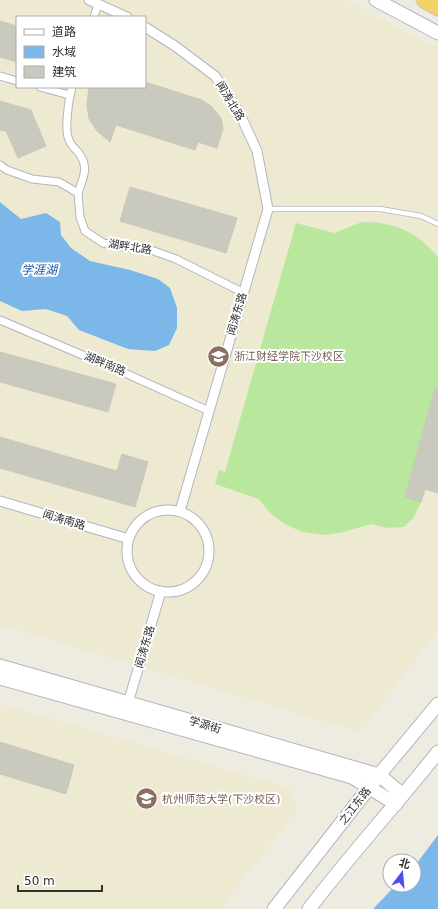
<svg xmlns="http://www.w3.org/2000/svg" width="438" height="909" viewBox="0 0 438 909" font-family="'DejaVu Sans','Noto Sans SC',sans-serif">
<rect width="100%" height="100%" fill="#eeebe1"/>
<!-- education -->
<path fill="#eeead2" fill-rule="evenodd" d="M 0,0 L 345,0 L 438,48 L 438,631 L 360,732 L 0,625 ZM 17,17 L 145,17 L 145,87 L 17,87 Z
M 0,704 L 290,788 L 298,809 L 220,909 L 0,909 Z"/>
<!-- pitch -->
<path fill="#bae79e" d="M 362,222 C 392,221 421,233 438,258 L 438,444 L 421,502 L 414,517 L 404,527 L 388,528 L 371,524 L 344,532 L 325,535 L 302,532 L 283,523 L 268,511 L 259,499 L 215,484 L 219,470 L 225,472 L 296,223 L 334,233 Z"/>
<!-- water -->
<path fill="#7bb7e9" d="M 0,202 L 21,219 L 46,213 L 60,222 L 61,235 L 71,248 L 90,261 L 130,270 L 158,279 L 170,288 L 177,308 L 177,328 L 169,345 L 155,351 L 128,349 L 79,330 L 67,316 L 46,309 L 22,311 L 0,301 Z
M 438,835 L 438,909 L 373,909 L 396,885 L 414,885 L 414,867 Z"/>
<!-- building -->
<path fill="#cac9bf" stroke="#cac7ba" d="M 0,21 L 17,26 L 17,62 L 0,57 Z
M 145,82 L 202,100 L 211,106 L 221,118 L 223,129 L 217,148 L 198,142 L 195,150 L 116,125 L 110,142 L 97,131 L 89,119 L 87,105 L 89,87 L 145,87 Z
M 0,101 L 31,110 L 46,146 L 18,158 L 6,131 L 0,130 Z
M 130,187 L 237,218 L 226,253 L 120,221 Z
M 0,352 L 116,384 L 108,412 L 0,382 Z
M 435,388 L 438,388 L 438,493 L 425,489 L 421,502 L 405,497 Z
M 0,437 L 117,471 L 122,454 L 148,462 L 135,507 L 0,468 Z
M 0,742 L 74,765 L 66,794 L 0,774 Z"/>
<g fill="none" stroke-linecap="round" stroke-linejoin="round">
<defs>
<path id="service" d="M 268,209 L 380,209 L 421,216 L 438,224"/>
<path id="pedestrian" d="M 94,17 L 98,4
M 0,76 L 17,81
M 40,87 L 69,95
M 72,87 C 69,98 64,129 69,140 C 70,144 75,149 78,152 C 90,167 83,178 78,193
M 0,165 L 7,170 L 32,179 L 59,182 L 78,193 L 80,217 L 85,231 L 103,243 L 125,247 L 151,250 L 176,259 L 244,293
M 0,320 L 127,374 L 209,411"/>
<path id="minor" d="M 89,0 L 127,17
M 145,27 L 175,46 L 215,76 L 239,112 L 257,151 L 268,209 L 180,511
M 0,501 L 129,539
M127 551a41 41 0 1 1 82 0a41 41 0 1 1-82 0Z
M 128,703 L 161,591"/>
<path id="secondary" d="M 376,0 L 438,33
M 0,666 L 379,775 L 403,795
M 0,678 L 352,777 L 396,804
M 274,909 L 379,775 L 438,704
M 309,909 C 350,855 396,805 438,752"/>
<path id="trunk" d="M 424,0 L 438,8"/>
</defs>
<!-- service casing -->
<use href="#service" stroke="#b4b4c0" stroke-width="6"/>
<!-- pedestrian casing -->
<use href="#pedestrian" stroke="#b4b4c0" stroke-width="9"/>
<!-- minor casing -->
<use href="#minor" stroke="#b4b4c0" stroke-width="11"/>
<!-- secondary casing -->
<use href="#secondary" stroke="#b4b4c0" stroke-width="15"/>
<!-- trunk casing -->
<use href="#trunk" stroke="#c9c9c9" stroke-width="17"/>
<!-- service -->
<use href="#service" stroke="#fff" stroke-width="4.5"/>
<!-- pedestrian -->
<use href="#pedestrian" stroke="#fff" stroke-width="7"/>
<!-- minor -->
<use href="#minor" stroke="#fff" stroke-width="9"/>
<!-- secondary -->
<use href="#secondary" stroke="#fff" stroke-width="13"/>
<!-- trunk -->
<use href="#trunk" stroke="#f0d267" stroke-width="15"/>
</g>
<!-- icons -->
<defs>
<symbol id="university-disc" viewBox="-11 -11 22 22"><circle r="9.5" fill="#8d6e63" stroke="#fff"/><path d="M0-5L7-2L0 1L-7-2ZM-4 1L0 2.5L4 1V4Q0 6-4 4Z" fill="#fff"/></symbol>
</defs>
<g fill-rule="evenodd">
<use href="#university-disc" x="206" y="344" width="25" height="25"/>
<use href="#university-disc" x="134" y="786" width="25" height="25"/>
</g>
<g text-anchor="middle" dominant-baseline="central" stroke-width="4" stroke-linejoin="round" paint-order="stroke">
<!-- street labels -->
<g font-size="11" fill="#2e2e2e" stroke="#fff">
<text transform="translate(230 101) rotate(59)">闻涛北路</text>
<text transform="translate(130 247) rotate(9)">湖畔北路</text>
<text transform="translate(237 314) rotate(-74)">闻涛东路</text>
<text transform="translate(105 364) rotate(23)">湖畔南路</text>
<text transform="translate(64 520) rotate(17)">闻涛南路</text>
<text transform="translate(145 647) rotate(-74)">闻涛东路</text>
<text transform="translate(205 725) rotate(16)">学源街</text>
<text transform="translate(355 806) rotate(-52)">之江东路</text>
</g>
<!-- education labels -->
<g font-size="11" fill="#785e54" stroke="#fff" text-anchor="start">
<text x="234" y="356">浙江财经学院下沙校区</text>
<text x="162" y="799">杭州师范大学(下沙校区)</text>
</g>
<!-- water labels -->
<g font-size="12" font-style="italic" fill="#15539a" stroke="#fff">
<text x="39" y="270">学涯湖</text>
</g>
</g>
<!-- legend -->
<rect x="16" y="16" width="130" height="72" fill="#ffffff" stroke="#ababab"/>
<rect x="24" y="29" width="20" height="6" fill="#ffffff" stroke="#ababab"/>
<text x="52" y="36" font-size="12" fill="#2e2e2e">道路</text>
<rect x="24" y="46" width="20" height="12" fill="#7bb7e9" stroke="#ababab"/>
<text x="52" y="56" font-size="12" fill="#2e2e2e">水域</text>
<rect x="24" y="66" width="20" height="12" fill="#cac9bf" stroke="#ababab"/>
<text x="52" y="76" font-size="12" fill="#2e2e2e">建筑</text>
<!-- north arrow -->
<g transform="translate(402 873) rotate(16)"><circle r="19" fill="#ffffff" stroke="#ababab"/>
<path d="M0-3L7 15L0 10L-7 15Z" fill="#4c4cf1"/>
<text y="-6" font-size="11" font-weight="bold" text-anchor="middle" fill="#2e2e2e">北</text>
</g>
<!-- scale -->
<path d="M18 885v6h84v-6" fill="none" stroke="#2e2e2e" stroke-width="2"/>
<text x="24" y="885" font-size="12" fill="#2e2e2e" stroke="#ffffff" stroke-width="3" paint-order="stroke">50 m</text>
</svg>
